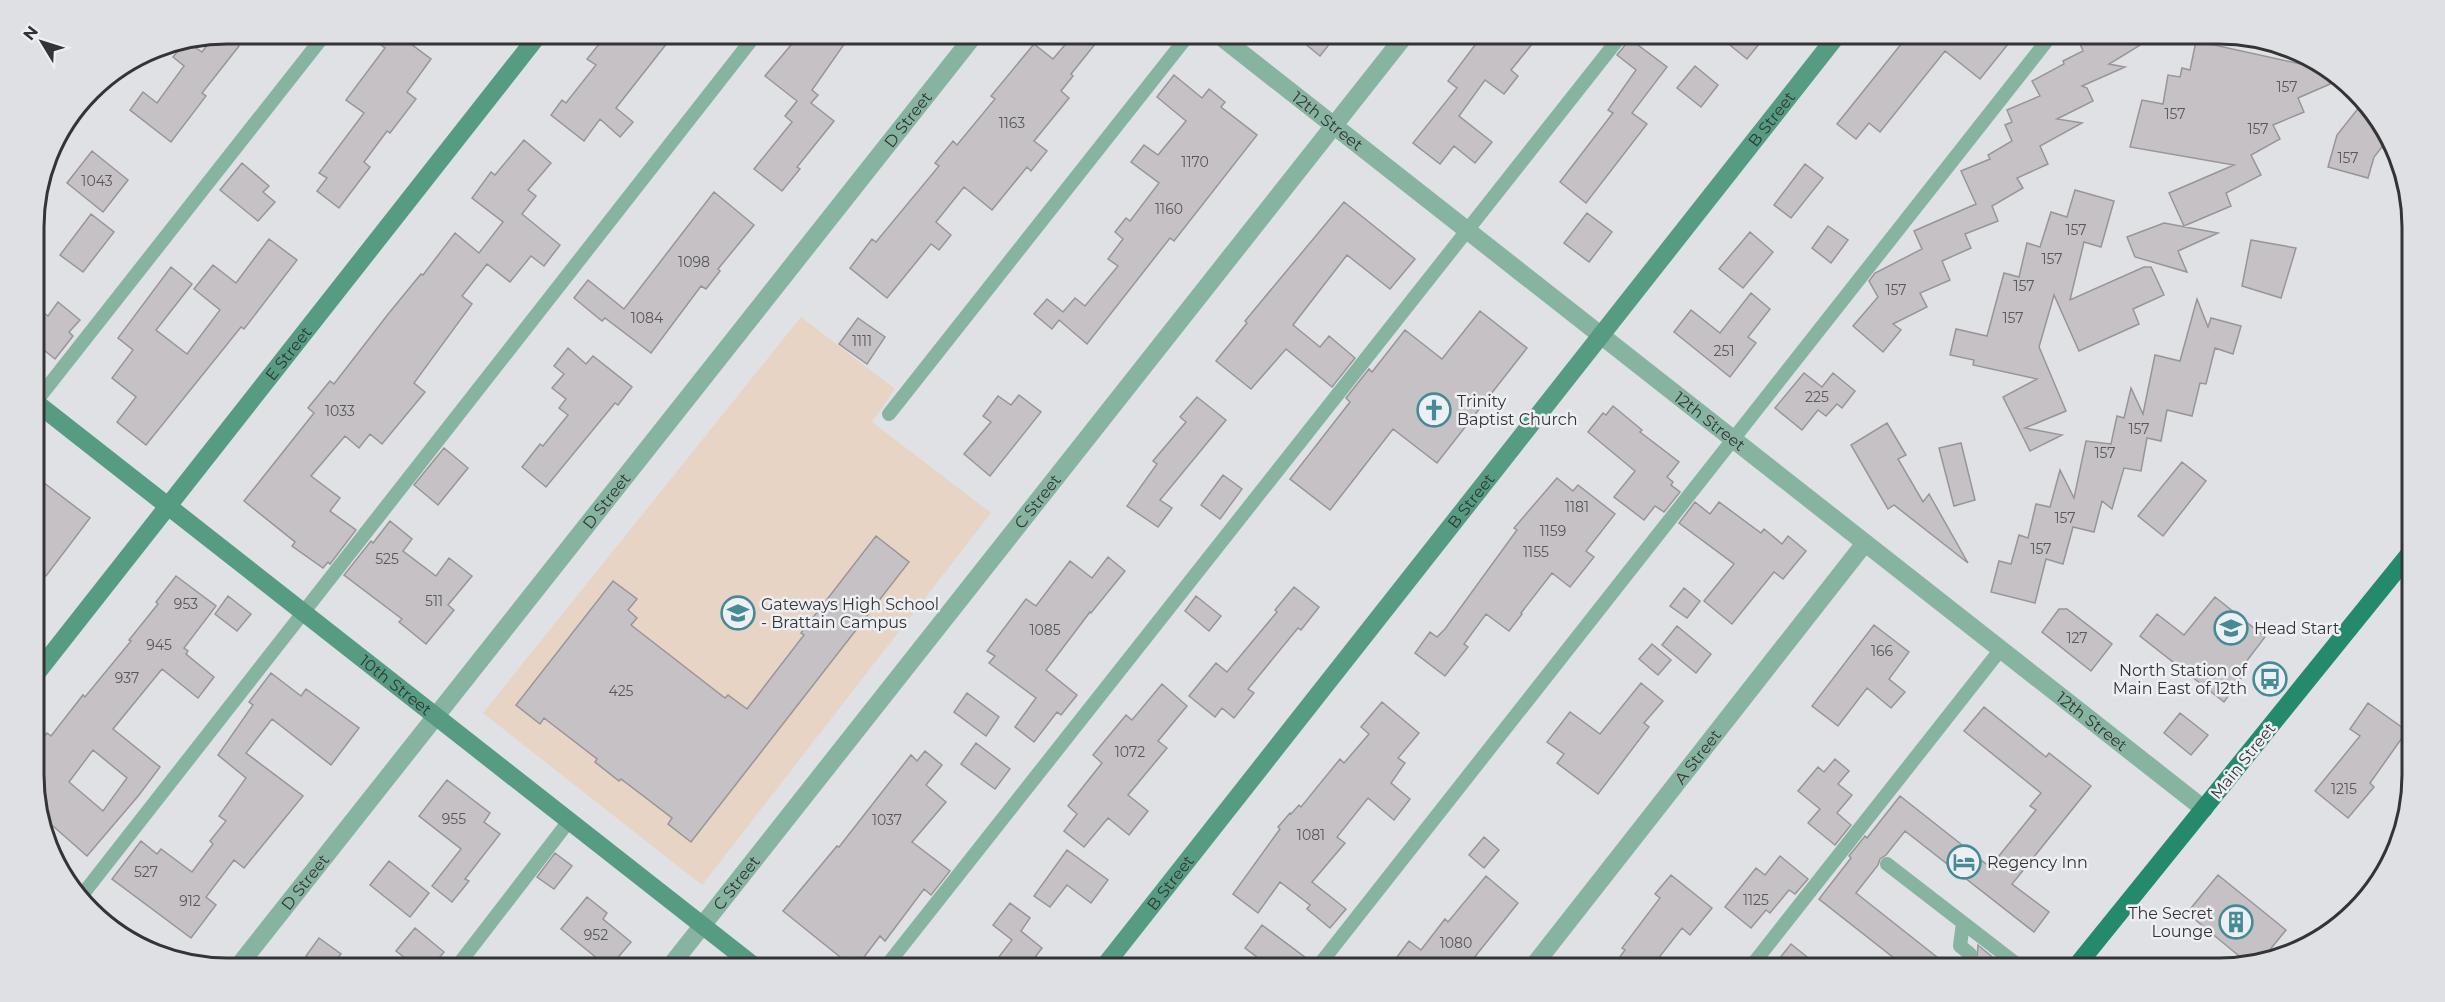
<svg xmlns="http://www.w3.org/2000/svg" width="2445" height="1002" viewBox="0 0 2445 1002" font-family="Montserrat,sans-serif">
<rect width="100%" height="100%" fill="#dfe1e5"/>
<!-- education -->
<path fill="#e7d4c4" d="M 801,317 L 895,389 L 872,422 L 991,513 L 702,885 L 483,713 Z"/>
<!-- building -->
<path fill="#c5c1c4" stroke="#989598" stroke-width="1.5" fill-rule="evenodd" d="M 365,33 L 396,33 L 431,59 L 407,92 L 416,99 L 390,133 L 387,131 L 364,162 L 370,167 L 339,208 L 317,191 L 327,178 L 319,173 L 364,113 L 346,100 L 385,48 Z
M 608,33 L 675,33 L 616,108 L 633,122 L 620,137 L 600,119 L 584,141 L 551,115 L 562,100 L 566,103 L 596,65 L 587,59 Z
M 801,33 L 831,33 L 845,43 L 812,90 L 818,95 L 811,103 L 834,121 L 797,167 L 800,169 L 782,191 L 754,169 L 792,122 L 785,116 L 797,101 L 765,76 Z
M 1075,33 L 1104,33 L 1071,74 L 1073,76 L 1061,91 L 1069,98 L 1034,141 L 1047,151 L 1031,171 L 1027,167 L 992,210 L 964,187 L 936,222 L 951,235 L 939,250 L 931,244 L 887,298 L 850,268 L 872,239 L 876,242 L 939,166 L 935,163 L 953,141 L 957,145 L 995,99 L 991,96 L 1034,44 L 1053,59 Z
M 1292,33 L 1338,33 L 1320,56 Z
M 1484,33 L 1541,33 L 1511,70 L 1518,76 L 1504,94 L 1485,80 L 1459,116 L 1492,142 L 1475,163 L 1454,146 L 1440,164 L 1413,143 L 1457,88 L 1448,81 Z
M 1715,33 L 1768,33 L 1747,59 Z
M 1910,33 L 2017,33 L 1980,79 L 1945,51 L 1880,132 L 1869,123 L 1856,139 L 1837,124 Z
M 2083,33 L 2160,33 L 2109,64 L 2125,67 L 2082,86 L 2087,88 L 2093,101 L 2057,119 L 2082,123 L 2040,146 L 2048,164 L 2017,178 L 2023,188 L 1992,206 L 1998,221 L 1965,234 L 1971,248 L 1942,261 L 1950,280 L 1920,293 L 1927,307 L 1893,324 L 1901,330 L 1883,352 L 1853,326 L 1878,297 L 1869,281 L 1875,273 L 1922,249 L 1914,231 L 1976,204 L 1961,171 L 1990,159 L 1988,155 L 2012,141 L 2005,125 L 2012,122 L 2007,110 L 2040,96 L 2032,81 L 2064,64 L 2063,61 L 2083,51 L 2080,44 L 2087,41 Z
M 219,34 L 224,34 L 239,46 L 202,93 L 206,96 L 171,142 L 130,110 L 143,92 L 157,103 L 184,66 L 173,57 L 186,41 L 202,52 L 215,35 Z
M 1630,39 L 1667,67 L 1632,113 L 1647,124 L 1586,203 L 1560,182 L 1613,113 L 1608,110 L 1636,70 L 1617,55 Z
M 2196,41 L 2323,69 L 2330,84 L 2298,98 L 2304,112 L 2273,125 L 2280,139 L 2251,155 L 2261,175 L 2226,193 L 2231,206 L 2184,226 L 2169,193 L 2234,165 L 2130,147 L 2142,100 L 2163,104 L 2168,75 L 2180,77 L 2182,68 L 2190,70 Z
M 1695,66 L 1718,85 L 1701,107 L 1677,88 Z
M 1174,75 L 1202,98 L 1209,89 L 1225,102 L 1221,107 L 1257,135 L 1174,241 L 1170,238 L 1087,344 L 1059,320 L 1052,329 L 1034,314 L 1047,299 L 1063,312 L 1075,298 L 1085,306 L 1118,266 L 1108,259 L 1123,239 L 1115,232 L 1126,218 L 1130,221 L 1159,183 L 1131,162 L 1144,145 L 1158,155 L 1186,121 L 1157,97 Z
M 2364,101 L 2372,108 L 2386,142 L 2374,157 L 2368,178 L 2328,167 L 2337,135 Z
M 524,140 L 551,163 L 528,190 L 536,196 L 522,214 L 560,245 L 544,266 L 531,256 L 510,282 L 487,264 L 462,296 L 472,304 L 414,383 L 425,392 L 382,444 L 370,434 L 359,448 L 345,436 L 311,476 L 340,498 L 330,511 L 356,530 L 330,564 L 328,562 L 323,568 L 292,546 L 295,542 L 244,501 L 314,413 L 308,408 L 330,381 L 334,384 L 389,313 L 421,274 L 423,275 L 455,233 L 479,253 L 503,222 L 472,198 L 491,172 L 495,175 Z
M 92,151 L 128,180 L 103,212 L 67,183 Z
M 242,163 L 269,186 L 263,192 L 275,202 L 258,221 L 220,190 Z
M 1805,164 L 1823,178 L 1791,218 L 1774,205 Z
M 2075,190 L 2114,201 L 2101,247 L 2084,242 L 2070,300 L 2144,267 L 2151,267 L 2164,295 L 2133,309 L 2139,324 L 2079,351 L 2054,295 L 2039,347 L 2066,411 L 2025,428 L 2062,435 L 2030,451 L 2003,397 L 2037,379 L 1973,365 L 1974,360 L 1950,355 L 1956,329 L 1987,336 L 2004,273 L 2019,277 L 2027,243 L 2040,247 L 2051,212 L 2067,217 Z
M 714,192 L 754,225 L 718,269 L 720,271 L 706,289 L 701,286 L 651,353 L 605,318 L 602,321 L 574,298 L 588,280 L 624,309 Z
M 1344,202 L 1415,259 L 1390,289 L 1347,255 L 1293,325 L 1320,347 L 1329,336 L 1355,358 L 1332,387 L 1286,349 L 1251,389 L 1216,361 L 1247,323 L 1245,321 Z
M 1587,213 L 1612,232 L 1589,262 L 1564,243 Z
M 91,214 L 114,232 L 83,272 L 60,255 Z
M 2164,223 L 2218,233 L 2178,251 L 2187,272 L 2135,257 L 2127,237 Z
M 1828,226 L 1848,240 L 1831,263 L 1812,248 Z
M 1750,232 L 1773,252 L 1743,288 L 1719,269 Z
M 269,239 L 297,260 L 244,329 L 241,327 L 146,445 L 117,422 L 136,397 L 112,378 L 133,350 L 118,338 L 171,267 L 192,284 L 156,330 L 187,354 L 220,310 L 194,289 L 213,265 L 236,283 Z
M 2251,240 L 2296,248 L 2281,298 L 2242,286 Z
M 1751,293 L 1770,309 L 1748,337 L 1756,343 L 1730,377 L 1674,332 L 1691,310 L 1720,333 Z
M 2197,299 L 2208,327 L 2211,318 L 2241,326 L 2233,354 L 2215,348 L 2206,384 L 2200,383 L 2192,416 L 2167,410 L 2161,441 L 2147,438 L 2141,471 L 2124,468 L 2112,509 L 2102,501 L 2094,532 L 2073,527 L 2063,564 L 2046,559 L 2035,603 L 1991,592 L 1999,561 L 2011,564 L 2019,535 L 2028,538 L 2036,504 L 2050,507 L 2060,470 L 2074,498 L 2086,441 L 2111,444 L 2117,416 L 2124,418 L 2131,388 L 2143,414 L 2155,355 L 2180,361 Z
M 58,302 L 80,320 L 69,332 L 73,336 L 55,359 L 34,342 L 34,305 L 48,316 Z
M 1480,311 L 1527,348 L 1437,463 L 1393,429 L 1330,510 L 1290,479 L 1350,402 L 1346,398 L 1369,369 L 1372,372 L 1405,330 L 1442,359 Z
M 858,318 L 885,337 L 867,364 L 839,344 Z
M 568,348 L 586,364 L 593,356 L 632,387 L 618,405 L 615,403 L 546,487 L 522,467 L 540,444 L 543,446 L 568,415 L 559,408 L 566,399 L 552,388 L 564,374 L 554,366 Z
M 1804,373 L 1822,387 L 1833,373 L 1855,391 L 1842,408 L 1837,404 L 1826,416 L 1818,410 L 1802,430 L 1775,408 Z
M 1019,395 L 1041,412 L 990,476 L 964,454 L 991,422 L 983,416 L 998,396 L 1011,405 Z
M 1197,397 L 1226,420 L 1160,500 L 1172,508 L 1158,527 L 1127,506 L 1157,464 L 1153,461 L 1186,422 L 1180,417 Z
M 1613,406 L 1642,430 L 1640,432 L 1679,462 L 1667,477 L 1673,482 L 1671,485 L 1680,492 L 1664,512 L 1655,506 L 1644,520 L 1614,497 L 1635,471 L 1588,432 L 1603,413 L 1606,415 Z
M 1887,423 L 1906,455 L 1898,459 L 1923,502 L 1929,494 L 1968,563 L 1894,505 L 1888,509 L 1851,445 Z
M 1961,443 L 1975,500 L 1954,506 L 1939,448 Z
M 444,448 L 468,468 L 438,505 L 414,485 Z
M 2182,462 L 2206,481 L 2163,536 L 2138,516 Z
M 1223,475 L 1242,489 L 1220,519 L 1201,505 Z
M 35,476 L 90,518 L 46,576 L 35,568 Z
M 1557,478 L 1573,491 L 1578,485 L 1615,514 L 1586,551 L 1594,557 L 1570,587 L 1552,573 L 1521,613 L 1522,614 L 1509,631 L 1486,614 L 1464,644 L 1468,647 L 1445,676 L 1415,653 L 1430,632 L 1437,637 L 1445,629 L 1517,530 L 1514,528 Z
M 1695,502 L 1710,514 L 1719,502 L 1761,533 L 1764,529 L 1782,544 L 1788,536 L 1806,551 L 1783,579 L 1774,572 L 1732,624 L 1704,601 L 1734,564 L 1679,523 Z
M 390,521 L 412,539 L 403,551 L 436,576 L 449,558 L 472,576 L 448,605 L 454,610 L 426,644 L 399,622 L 402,619 L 344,575 L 371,541 L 373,543 Z
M 876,536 L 909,562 L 691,842 L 668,824 L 672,818 L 621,779 L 619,781 L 595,762 L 597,759 L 544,718 L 540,724 L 516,705 L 613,581 L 637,599 L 628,610 L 637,618 L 631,625 L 725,698 L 728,695 L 747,709 L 804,635 L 801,633 Z
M 1108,557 L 1125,571 L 1091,613 L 1090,612 L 1046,670 L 1077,695 L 1061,715 L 1057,712 L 1034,742 L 1015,727 L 1036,698 L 989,663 L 995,656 L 987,651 L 1026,599 L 1036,606 L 1070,561 L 1092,578 Z
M 176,576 L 216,606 L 184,648 L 188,651 L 186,654 L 214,677 L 198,698 L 162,669 L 113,729 L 160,767 L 139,795 L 87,856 L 37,812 L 36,747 L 47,733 L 51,736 L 83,695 L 85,697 L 131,641 L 129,640 L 158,604 L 156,602 ZM 93,750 L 127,778 L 103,811 L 69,782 Z
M 1294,587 L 1319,607 L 1301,630 L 1298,628 L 1248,689 L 1254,693 L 1234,718 L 1222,708 L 1215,717 L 1189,696 L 1216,663 L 1227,672 L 1277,612 L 1275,610 Z
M 1684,588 L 1700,601 L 1687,618 L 1670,606 Z
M 228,596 L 251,614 L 237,631 L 215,614 Z
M 1196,596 L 1221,616 L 1209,631 L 1185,611 Z
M 2215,597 L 2265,637 L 2236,675 L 2241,679 L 2224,702 L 2140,636 L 2157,614 L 2184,635 Z
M 2059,609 L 2067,609 L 2112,644 L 2091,671 L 2042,632 Z
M 1874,625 L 1909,652 L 1889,679 L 1905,692 L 1891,708 L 1867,688 L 1838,726 L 1812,706 Z
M 1677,626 L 1711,654 L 1696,673 L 1662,645 Z
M 1652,644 L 1671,660 L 1658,675 L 1639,659 Z
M 271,673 L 301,696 L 306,689 L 359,728 L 331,765 L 272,719 L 246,753 L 303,796 L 244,868 L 234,860 L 206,897 L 216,905 L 191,938 L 112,879 L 141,841 L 157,854 L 161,849 L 192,872 L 213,844 L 210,841 L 226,821 L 219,816 L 246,778 L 218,755 L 253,705 L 249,702 Z
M 1641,683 L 1663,701 L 1644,723 L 1649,727 L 1598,794 L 1557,763 L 1564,754 L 1547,742 L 1570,712 L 1600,734 Z
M 1162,684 L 1187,706 L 1158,741 L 1167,748 L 1128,795 L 1148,811 L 1129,835 L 1108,818 L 1084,847 L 1064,831 L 1077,814 L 1068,806 L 1102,763 L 1093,755 L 1126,715 L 1132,720 Z
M 967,693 L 999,717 L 986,736 L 954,712 Z
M 1382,702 L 1419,733 L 1398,758 L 1405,763 L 1391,783 L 1410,799 L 1394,820 L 1368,798 L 1337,837 L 1345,843 L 1312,882 L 1346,909 L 1330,928 L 1307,909 L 1310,905 L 1280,882 L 1258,913 L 1233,894 L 1280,829 L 1278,827 L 1290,813 L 1291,814 L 1299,805 L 1301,807 L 1340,759 L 1344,763 L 1369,734 L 1361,727 Z
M 2368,703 L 2407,731 L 2370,783 L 2374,787 L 2348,818 L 2315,791 L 2360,736 L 2350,729 Z
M 1984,707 L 2046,757 L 2049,753 L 2091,786 L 2012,884 L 2049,912 L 2034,932 L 1905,831 L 1886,855 L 1880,859 L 1878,865 L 1856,893 L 1952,969 L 1908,969 L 1819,899 L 1851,858 L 1849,856 L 1865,836 L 1867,838 L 1900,796 L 1990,867 L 2036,810 L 2030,806 L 2041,793 L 1964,731 Z
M 2180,713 L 2208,735 L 2191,755 L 2164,733 Z
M 976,743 L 1010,769 L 995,789 L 961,764 Z
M 925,751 L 942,765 L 926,785 L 946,802 L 912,842 L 950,871 L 931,895 L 924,889 L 885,941 L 880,936 L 855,969 L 783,911 L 837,846 L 839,847 L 911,755 L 917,761 Z
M 1835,759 L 1849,771 L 1838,784 L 1852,795 L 1837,813 L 1851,825 L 1835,845 L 1808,823 L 1820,809 L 1798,791 L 1818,767 L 1824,772 Z
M 447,780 L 490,813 L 484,822 L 500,834 L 465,879 L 469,881 L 452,902 L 432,886 L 461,849 L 419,816 Z
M 1484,837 L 1499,850 L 1484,868 L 1469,855 Z
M 1067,850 L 1108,880 L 1091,903 L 1067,885 L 1050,907 L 1034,896 Z
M 555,853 L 572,866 L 554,889 L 537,877 Z
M 1780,856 L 1808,879 L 1795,894 L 1789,890 L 1770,913 L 1766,910 L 1751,928 L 1725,907 L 1756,868 L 1765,875 Z
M 389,861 L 429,893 L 410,917 L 370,885 Z
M 1671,875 L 1712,908 L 1690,935 L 1682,928 L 1650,969 L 1611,969 L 1625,950 L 1622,948 L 1660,898 L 1655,894 Z
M 2218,875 L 2286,930 L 2259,963 L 2250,965 L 2187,913 Z
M 1486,876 L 1518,903 L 1465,969 L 1388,969 L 1409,941 L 1421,950 L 1445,919 L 1448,922 Z
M 587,897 L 607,913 L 603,919 L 631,942 L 609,968 L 561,929 Z
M 1010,903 L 1030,918 L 1021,931 L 1042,948 L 1026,969 L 1013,969 L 998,958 L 1012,940 L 993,925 Z
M 1262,925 L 1306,958 L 1298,969 L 1273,969 L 1245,948 Z
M 415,928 L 444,952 L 430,969 L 419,969 L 396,951 Z
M 319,938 L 341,954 L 329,969 L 324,969 L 306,956 Z
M 1791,944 L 1822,969 L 1771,969 Z
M 1978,945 L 1979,946 L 2007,969 L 1959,969 L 1965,961 L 1973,963 L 1977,959 Z"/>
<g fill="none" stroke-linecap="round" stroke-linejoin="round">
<!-- lane -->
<path stroke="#87b3a1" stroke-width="14" d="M 34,404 L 326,33
M 889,414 L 1190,33
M 1887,864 L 2023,969
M 79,899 L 757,33
M 1963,923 L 1960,946 L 1970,954
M 455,969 L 569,821
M 884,969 L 1623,33
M 1316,969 L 2053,33
M 1749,969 L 2001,649"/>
<!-- street -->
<g stroke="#87b3a1" stroke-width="18">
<path id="s1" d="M 1216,33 L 2204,809"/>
<path id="s2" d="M 236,969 L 976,33"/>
<path id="s3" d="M 668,969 L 1407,33"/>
<path id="s4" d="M 1531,969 L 1865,543"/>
</g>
<!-- secondary -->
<g stroke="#559c82" stroke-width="18">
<path id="s5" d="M 34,401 L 758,969"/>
<path id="s6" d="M 36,674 L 540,33"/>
<path id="s7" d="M 1102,969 L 1839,33"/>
</g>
<!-- primary -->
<path stroke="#258a6b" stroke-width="18" d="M 2074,969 L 2411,552"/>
</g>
<!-- icons -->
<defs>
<symbol id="church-ring" viewBox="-11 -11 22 22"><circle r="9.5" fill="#edeff3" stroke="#458a97" stroke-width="1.5"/><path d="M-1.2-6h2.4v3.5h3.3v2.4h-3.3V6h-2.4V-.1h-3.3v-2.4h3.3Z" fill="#458a97"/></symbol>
<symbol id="school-ring" viewBox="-11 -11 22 22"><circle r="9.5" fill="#edeff3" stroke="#458a97" stroke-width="1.5"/><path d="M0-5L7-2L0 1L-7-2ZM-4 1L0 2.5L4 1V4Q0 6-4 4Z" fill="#458a97"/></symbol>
<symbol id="bus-ring" viewBox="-11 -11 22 22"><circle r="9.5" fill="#edeff3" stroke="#458a97" stroke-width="1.5"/><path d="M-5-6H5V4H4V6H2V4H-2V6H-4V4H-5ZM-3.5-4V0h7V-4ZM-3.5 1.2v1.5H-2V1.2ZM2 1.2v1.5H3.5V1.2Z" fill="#458a97"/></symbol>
<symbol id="hotel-ring" viewBox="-11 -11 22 22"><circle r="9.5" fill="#edeff3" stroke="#458a97" stroke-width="1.5"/><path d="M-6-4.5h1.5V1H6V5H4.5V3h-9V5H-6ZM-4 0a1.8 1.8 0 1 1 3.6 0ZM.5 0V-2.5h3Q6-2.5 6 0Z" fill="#458a97"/></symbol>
<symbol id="building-ring" viewBox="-11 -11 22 22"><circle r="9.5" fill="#edeff3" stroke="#458a97" stroke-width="1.5"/><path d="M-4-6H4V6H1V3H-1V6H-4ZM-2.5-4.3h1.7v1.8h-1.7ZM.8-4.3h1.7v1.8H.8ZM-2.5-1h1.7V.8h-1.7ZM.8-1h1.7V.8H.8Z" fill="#458a97"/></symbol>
</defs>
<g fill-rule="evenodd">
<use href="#church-ring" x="1415" y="391" width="38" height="38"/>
<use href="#school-ring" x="719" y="594" width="38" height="38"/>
<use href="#school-ring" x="2212" y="609" width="38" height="38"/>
<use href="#bus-ring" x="2251" y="660" width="38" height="38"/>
<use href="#hotel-ring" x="1945" y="843" width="38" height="38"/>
<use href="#building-ring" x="2217" y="903" width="38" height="38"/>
</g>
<g text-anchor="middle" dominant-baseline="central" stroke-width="5" stroke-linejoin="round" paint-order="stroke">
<!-- number labels -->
<g font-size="14" fill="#58575a">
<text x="2287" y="87">157</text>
<text x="2175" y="114">157</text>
<text x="1012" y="123">1163</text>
<text x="2258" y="129">157</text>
<text x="2348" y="158">157</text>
<text x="1195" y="162">1170</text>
<text x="97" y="181">1043</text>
<text x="1169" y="209">1160</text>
<text x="2076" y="230">157</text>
<text x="2052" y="259">157</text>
<text x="694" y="262">1098</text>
<text x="2024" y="286">157</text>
<text x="1896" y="290">157</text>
<text x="647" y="318">1084</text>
<text x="2013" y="318">157</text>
<text x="862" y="341">1111</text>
<text x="1724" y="351">251</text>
<text x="1817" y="397">225</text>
<text x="340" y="411">1033</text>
<text x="2139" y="429">157</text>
<text x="2105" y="453">157</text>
<text x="1577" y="507">1181</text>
<text x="2065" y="518">157</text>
<text x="1553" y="531">1159</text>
<text x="2041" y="549">157</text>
<text x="1536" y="552">1155</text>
<text x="387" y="559">525</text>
<text x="434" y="601">511</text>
<text x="186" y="604">953</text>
<text x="1045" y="630">1085</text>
<text x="2077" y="638">127</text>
<text x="159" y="645">945</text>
<text x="1882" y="651">166</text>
<text x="127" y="678">937</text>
<text x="621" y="691">425</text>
<text x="1130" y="752">1072</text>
<text x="2344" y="789">1215</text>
<text x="454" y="819">955</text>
<text x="887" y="820">1037</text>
<text x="1311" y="835">1081</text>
<text x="146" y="872">527</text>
<text x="1756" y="900">1125</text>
<text x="190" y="901">912</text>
<text x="596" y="935">952</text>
<text x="1456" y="943">1080</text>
</g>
<!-- street labels -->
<g font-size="16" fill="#343436" stroke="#edeff3">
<text stroke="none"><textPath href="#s7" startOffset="1082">B Street</textPath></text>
<text stroke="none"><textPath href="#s2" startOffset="1083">D Street</textPath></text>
<text stroke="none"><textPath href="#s1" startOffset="142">12th Street</textPath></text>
<text stroke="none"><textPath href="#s6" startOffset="408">E Street</textPath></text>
<text stroke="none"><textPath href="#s1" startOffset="628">12th Street</textPath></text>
<text stroke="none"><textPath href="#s2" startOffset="597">D Street</textPath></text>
<text stroke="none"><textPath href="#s3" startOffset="596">C Street</textPath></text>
<text stroke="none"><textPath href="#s7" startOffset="596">B Street</textPath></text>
<text stroke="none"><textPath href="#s5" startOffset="460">10th Street</textPath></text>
<text stroke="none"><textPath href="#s1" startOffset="1114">12th Street</textPath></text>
<text stroke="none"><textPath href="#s4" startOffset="270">A Street</textPath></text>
<text transform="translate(2243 761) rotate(-51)">Main Street</text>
<text stroke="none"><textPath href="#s3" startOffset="110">C Street</textPath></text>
<text stroke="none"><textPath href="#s2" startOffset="111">D Street</textPath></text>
<text stroke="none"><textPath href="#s7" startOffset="110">B Street</textPath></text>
</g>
<!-- poi labels -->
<g font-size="16" fill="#343436" stroke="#edeff3" text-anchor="start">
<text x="1457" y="401">Trinity<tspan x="1457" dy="18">Baptist Church</tspan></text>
<text x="761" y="604">Gateways High School<tspan x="761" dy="18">- Brattain Campus</tspan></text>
<text x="2254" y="628">Head Start</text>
<text x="2247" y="670" text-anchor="end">North Station of<tspan x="2247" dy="18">Main East of 12th</tspan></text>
<text x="1987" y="862">Regency Inn</text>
<text x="2213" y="913" text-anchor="end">The Secret<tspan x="2213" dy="18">Lounge</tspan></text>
</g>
</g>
<!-- crop -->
<path d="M0 0H2445V1002H0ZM227 44H2219A183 183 0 0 1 2402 227V775A183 183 0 0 1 2219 958H227A183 183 0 0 1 44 775V227A183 183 0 0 1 227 44Z" fill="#dee0e4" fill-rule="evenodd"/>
<path fill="none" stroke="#343436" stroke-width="3" d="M227 44H2219A183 183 0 0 1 2402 227V775A183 183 0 0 1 2219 958H227A183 183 0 0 1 44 775V227A183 183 0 0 1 227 44Z"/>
<!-- north arrow -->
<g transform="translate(42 42) rotate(308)" stroke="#edeff3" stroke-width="4.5" paint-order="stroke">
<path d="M0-4.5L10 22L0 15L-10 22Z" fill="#343436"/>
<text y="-9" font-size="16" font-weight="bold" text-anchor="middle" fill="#343436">N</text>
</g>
</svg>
